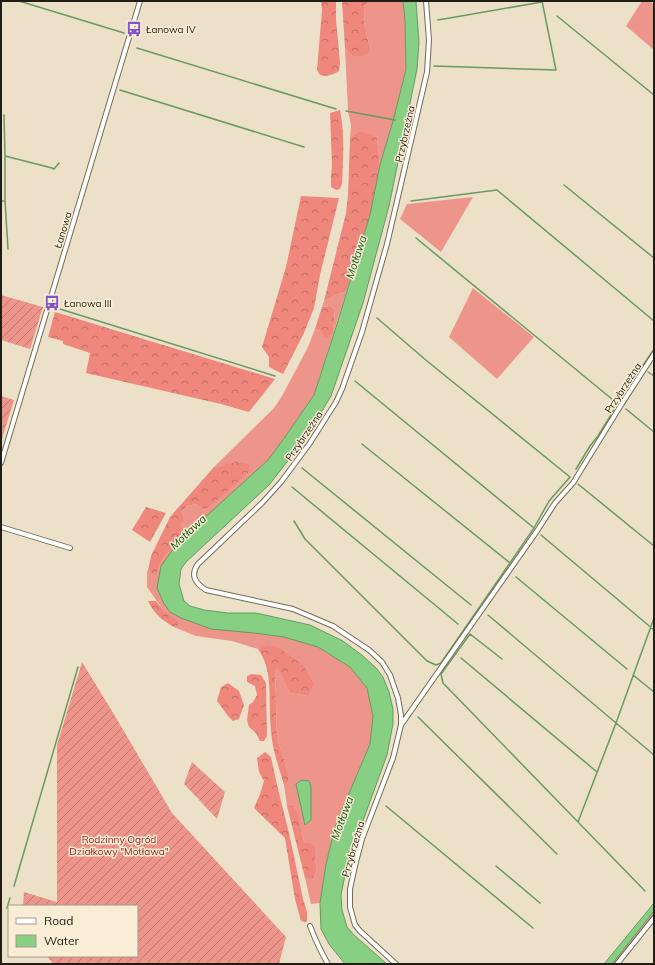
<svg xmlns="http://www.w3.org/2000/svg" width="655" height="965" viewBox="0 0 655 965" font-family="Mulish,sans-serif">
<defs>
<pattern id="forest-crowns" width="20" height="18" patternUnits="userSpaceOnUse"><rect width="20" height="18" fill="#f0877c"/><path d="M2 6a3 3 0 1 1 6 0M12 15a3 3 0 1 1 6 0" fill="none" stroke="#c26e64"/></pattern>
<pattern id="garden-furrows" width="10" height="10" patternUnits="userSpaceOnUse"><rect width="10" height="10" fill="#ee958b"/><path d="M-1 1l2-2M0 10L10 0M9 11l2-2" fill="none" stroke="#c07970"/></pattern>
</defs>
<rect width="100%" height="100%" fill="#ece0c8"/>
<!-- grass -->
<path fill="#ee958b" d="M 371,1 L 403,1 L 405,20 L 406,69 L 393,121 L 380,165 L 377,138 L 357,132 L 350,138 L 351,125 L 348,111 L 345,48 L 352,56 L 371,52 L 364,23 L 365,5 Z
M 642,1 L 650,1 L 654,5 L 654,50 L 626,26 Z
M 473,197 L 441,252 L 400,219 L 407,204 Z
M 473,288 L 534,337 L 497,379 L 449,337 Z
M 347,290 L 314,395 L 285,437 L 268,460 L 179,541 L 164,604 L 254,633 L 284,637 L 318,647 L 350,667 L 367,688 L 373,716 L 370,744 L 336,824 L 326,864 L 320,903 L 311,904 L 305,878 L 313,878 L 317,870 L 315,860 L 315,846 L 305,843 L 291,804 L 287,806 L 284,785 L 288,782 L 288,773 L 277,737 L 275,671 L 278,667 L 290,693 L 308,696 L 267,646 L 258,649 L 232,641 L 196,636 L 176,628 L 178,625 L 164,611 L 147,587 L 147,572 L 148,570 L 154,573 L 157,573 L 160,563 L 180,537 L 180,525 L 181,512 L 187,506 L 197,504 L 224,465 L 214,467 L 274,408 L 282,396 L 308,347 L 315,329 L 321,331 L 333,333 L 335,310 L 330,306 L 322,307 L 324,301 Z
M 654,911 L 654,916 L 616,964 L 612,964 Z"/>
<!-- forest -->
<path fill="url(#forest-crowns)" d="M 321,1 L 336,1 L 336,19 L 340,63 L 339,71 C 333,75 326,77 320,75 L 317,70 L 322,10 Z
M 342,1 L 371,1 L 365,5 L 364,23 L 371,52 L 362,56 L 352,56 L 345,48 Z
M 340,110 C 345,136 343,158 342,184 L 340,189 L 336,190 L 331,187 L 331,176 L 332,166 L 330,113 Z
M 357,132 L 364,132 L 377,138 L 380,165 L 370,215 L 347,290 L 324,301 L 346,213 L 348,195 L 350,138 Z
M 301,196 L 339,198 L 320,275 L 314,308 L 304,333 L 283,374 L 269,367 L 269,357 L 262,347 L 286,267 Z
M 330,306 L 335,310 L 333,333 L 325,338 L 321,331 L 315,329 L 322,307 Z
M 55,312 L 275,379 L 249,412 L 221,404 L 86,373 L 90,353 L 63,344 L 63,341 L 48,337 Z
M 237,462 L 248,464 L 250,471 L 209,507 L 203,509 L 197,504 L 187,506 L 181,512 L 184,520 L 180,525 L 184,532 L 160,563 L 157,573 L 154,574 L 148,570 L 151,556 L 170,517 L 214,467 Z
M 146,507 L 166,513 L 150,542 L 132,530 Z
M 148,601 L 156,601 L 164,611 L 178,621 L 178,625 L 176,628 C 164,622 154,614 148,601 Z
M 267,645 L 279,648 L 303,665 L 314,684 L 308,696 L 290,693 L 278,668 L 275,671 L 277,737 L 288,773 L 288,782 L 284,785 C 280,771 274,754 272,740 C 271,732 270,723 270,715 C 269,692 272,669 258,649 Z
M 252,674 L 261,675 L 266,683 L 267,736 L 264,741 L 260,741 L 256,733 L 249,727 L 247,720 L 249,705 L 253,702 L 257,695 L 255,686 L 247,682 L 247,676 Z
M 228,683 L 239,691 L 244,705 L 239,719 L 233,721 L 228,716 L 217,701 L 221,687 Z
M 265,752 L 271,757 L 277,785 L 289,833 L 303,899 L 307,912 L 307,920 L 306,922 L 301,921 L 295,899 L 285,838 L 254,808 L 260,794 L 264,781 L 259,772 L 257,758 Z
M 291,804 L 298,813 L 302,835 L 305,843 L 309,843 L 315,846 L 315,860 L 317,870 L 313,878 L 305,878 L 287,806 Z"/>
<!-- garden -->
<path fill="url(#garden-furrows)" d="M 1,295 L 43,307 L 30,349 L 1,340 Z
M 1,396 L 14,400 L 1,442 Z
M 82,662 L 115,716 L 172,813 L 286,937 L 279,964 L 53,964 L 47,956 L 137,956 L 137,906 L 23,906 L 24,892 L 57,902 L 57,745 Z
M 192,762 L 225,792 L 217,819 L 184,784 Z"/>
<!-- water -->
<path fill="#86cf83" stroke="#689a62" d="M 403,1 L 416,1 L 419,43 L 417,69 L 389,206 L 363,303 L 331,396 L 313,426 L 294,453 L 269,485 L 186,562 L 181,569 L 179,584 L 184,601 L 190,606 L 204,610 L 228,613 L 256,613 L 310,625 L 343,641 L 363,656 L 376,668 L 383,677 L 389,692 L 393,709 L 393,724 L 387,755 L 364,818 L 347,865 L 341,895 L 342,910 L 347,927 L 354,935 L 387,964 L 345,964 L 329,944 L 321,929 L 320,903 L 326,864 L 336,824 L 370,744 L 373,716 L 367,688 L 350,667 L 318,647 L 284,637 L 254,633 L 211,629 L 181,618 L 170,612 L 164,604 L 157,588 L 161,566 L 179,541 L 268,460 L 285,437 L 314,395 L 338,321 L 370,215 L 380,165 L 393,121 L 406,69 L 405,20 Z
M 302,780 L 309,781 L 311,786 L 311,820 L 305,825 L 296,784 Z
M 654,903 L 654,911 L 612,964 L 604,964 Z"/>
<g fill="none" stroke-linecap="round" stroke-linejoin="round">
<!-- stream -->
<path stroke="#689a62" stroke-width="1.5" d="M 19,1 L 124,33
M 557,16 L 654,95
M 438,20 L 542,2
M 137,48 L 336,109
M 434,66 L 556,70 L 542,1
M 120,90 L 304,147
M 346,111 L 395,120
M 4,115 L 5,156 L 5,201
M 5,156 L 52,168 L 54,169 L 59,163
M 564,185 L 654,258
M 1,201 L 5,201 L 8,249
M 411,201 L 497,190 L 654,321
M 416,238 L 618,404
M 60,309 L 275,376
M 648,372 L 654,376
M 355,381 L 534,528
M 626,409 L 654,432
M 362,444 L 510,563
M 302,468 L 471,605
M 576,469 L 590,446 L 598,436 L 622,397 L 654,349
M 578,484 L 654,546
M 292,487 L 458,624
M 294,521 L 305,539 L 427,661 L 436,665 L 441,663 L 534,528 L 549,501 L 570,477 L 427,361 L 377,318
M 541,535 L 654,630
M 516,577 L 627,669
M 488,615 L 654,755
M 461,658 L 597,772
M 502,659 L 470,634 L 441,674 L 443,683 L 645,891
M 633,675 L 654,692
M 418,717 L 557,854
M 386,806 L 533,928
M 578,822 L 616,723 L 654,618
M 496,866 L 540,903
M 14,886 L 78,667
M 7,908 L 10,898
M 1,925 L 1,926"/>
<defs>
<path id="minor" d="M 1,463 L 140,1
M 1,527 L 70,548
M 401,725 L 537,531 L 555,503 L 573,483 L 621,405 L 654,354
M 310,926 C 315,939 321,952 328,964
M 396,964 L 360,931 L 355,925 L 350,907 L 350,889 L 355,866 L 362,839 L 393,758 L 401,725 L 401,715 L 398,698 L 390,675 L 382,662 L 369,650 L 333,626 L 293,609 L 206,590 C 195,583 190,575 198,564 L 262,503 L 281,482 L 310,443 L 336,402 L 342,389 L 362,332 L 387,244 L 427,72 L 429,40 L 426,1
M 617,964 L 654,918"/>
</defs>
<!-- minor casing -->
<use href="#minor" stroke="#756b56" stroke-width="6"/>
<!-- minor -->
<use href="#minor" stroke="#fff" stroke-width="4"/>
</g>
<!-- icons -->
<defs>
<symbol id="bus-bare" viewBox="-9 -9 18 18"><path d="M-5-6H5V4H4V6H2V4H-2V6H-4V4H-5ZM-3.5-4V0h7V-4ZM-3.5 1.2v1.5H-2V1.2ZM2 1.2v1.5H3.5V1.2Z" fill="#8351c9" stroke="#f9edd5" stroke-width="2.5" paint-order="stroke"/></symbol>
</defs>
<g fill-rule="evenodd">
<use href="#bus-bare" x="123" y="18" width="22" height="22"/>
<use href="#bus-bare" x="41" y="292" width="22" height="22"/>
</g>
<g text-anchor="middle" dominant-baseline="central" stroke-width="3" stroke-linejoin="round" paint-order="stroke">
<!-- poi labels -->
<g font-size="10" fill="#211d14" stroke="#f9edd5" text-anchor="start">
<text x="146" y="29">Łanowa IV</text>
<text x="64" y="303">Łanowa III</text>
</g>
<!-- street labels -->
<g font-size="10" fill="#211d14" stroke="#f9edd5">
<text transform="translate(405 134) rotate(-77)">Przybrzeżna</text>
<text transform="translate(63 230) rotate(-73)">Łanowa</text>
<text transform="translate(623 388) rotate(-57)">Przybrzeżna</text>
<text transform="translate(304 436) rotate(-56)">Przybrzeżna</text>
<text transform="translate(353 849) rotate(-74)">Przybrzeżna</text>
</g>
<!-- park labels -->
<g font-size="10" fill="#931717" stroke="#f9edd5">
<text x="119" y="839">Rodzinny Ogród<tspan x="119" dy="12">Działkowy "Motława"</tspan></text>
</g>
<!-- water labels -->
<g font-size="11" font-style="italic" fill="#0c590f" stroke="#f9edd5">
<text transform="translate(356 257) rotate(-72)">Motława</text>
<text transform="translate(188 532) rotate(-43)">Motława</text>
<text transform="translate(342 818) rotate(-70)">Motława</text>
</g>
</g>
<!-- border -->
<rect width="655" height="965" fill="none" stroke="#211d14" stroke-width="4"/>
<!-- legend -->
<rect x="8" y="905" width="130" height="52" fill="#f9edd5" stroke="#a39a88"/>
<rect x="16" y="918" width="20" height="6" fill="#ffffff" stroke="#a39a88"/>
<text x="44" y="925" font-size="12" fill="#211d14">Road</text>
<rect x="16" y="935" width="20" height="12" fill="#86cf83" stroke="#a39a88"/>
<text x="44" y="945" font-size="12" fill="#211d14">Water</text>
</svg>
